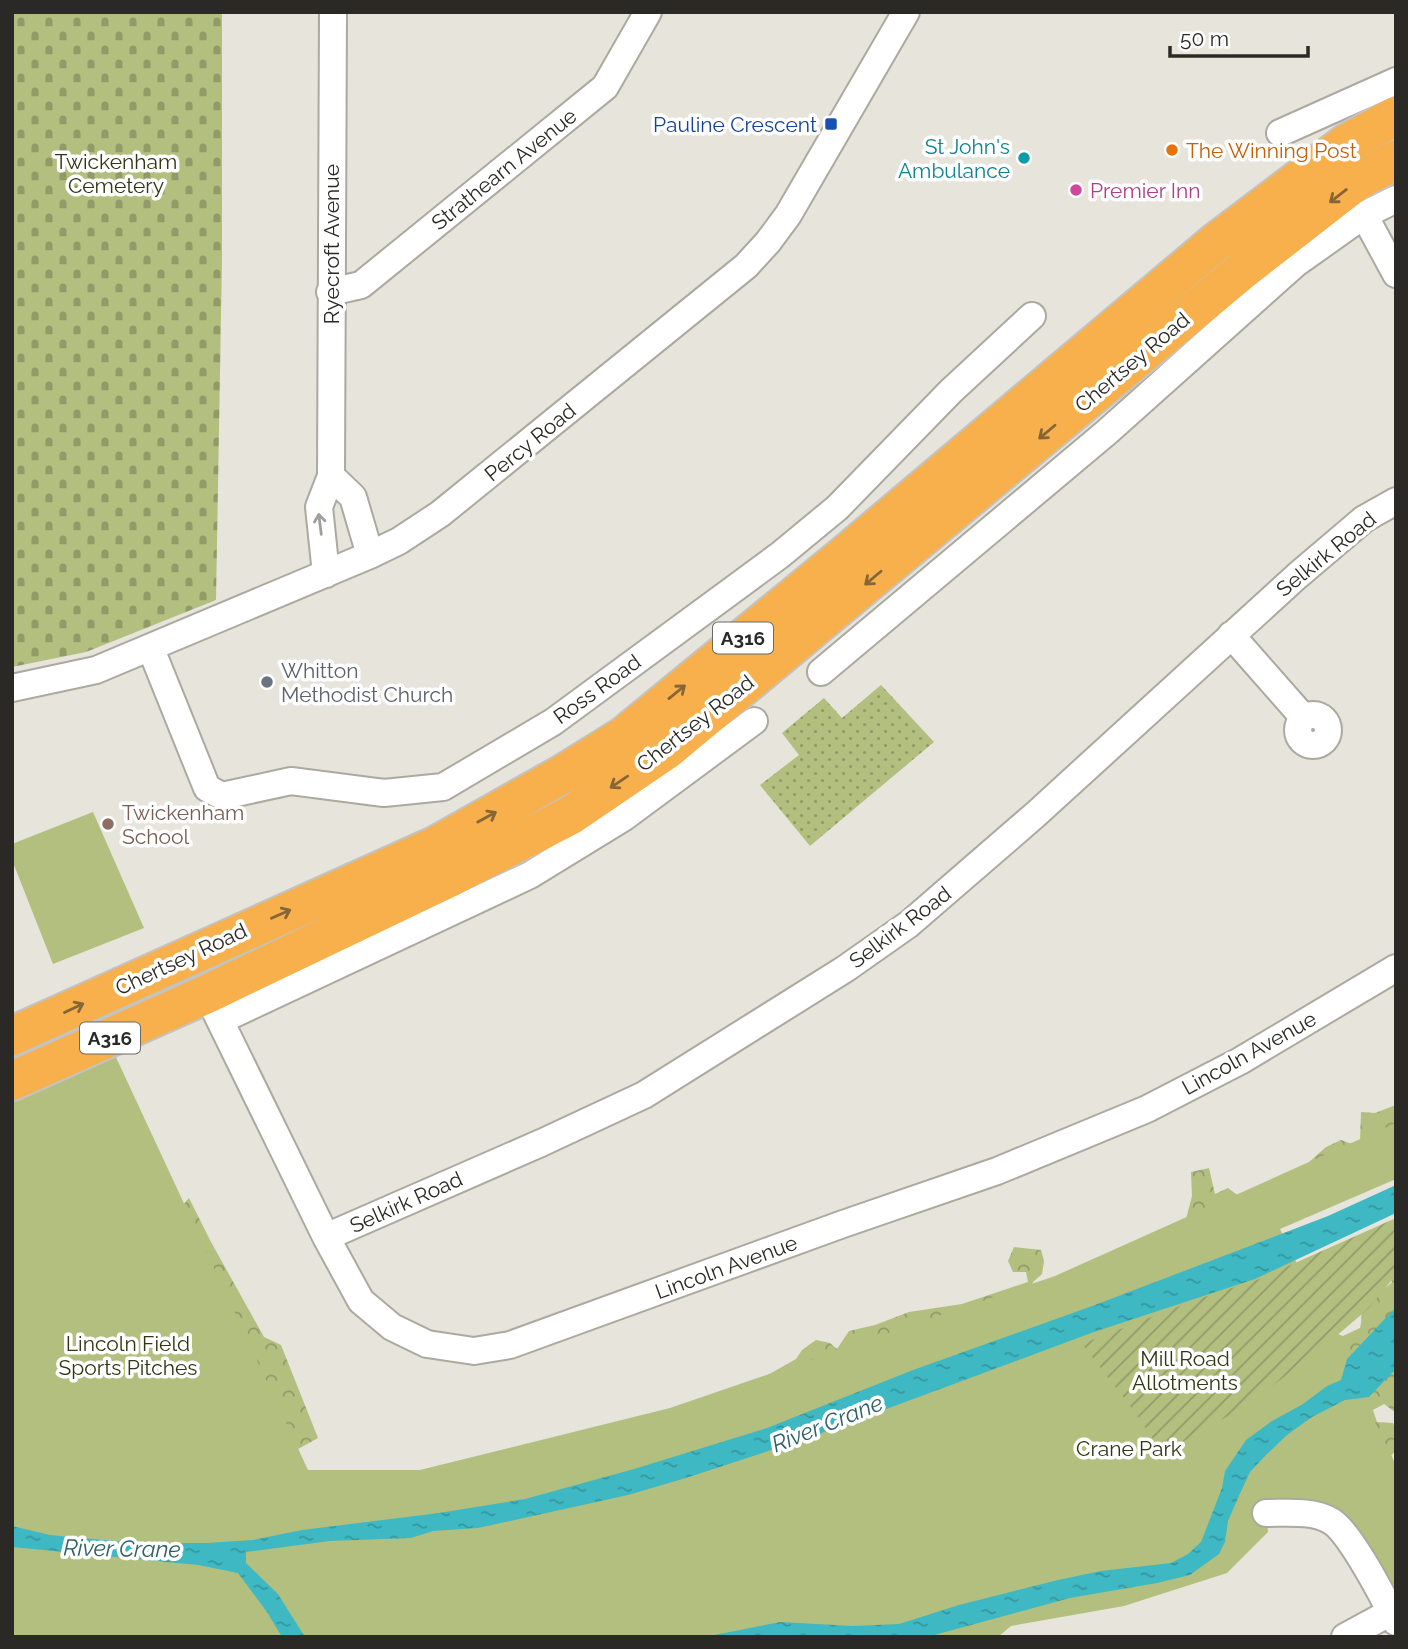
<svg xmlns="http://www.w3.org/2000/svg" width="1408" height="1649" viewBox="0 0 1408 1649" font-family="Raleway,sans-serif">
<defs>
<pattern id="grass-dots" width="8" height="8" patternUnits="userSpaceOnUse" patternTransform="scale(1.75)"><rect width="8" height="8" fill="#b3bf7f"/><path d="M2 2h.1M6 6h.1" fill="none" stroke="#929b68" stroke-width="1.8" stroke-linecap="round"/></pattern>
<pattern id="forest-crowns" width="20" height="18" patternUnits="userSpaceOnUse" patternTransform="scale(1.75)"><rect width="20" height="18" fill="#b3bf7f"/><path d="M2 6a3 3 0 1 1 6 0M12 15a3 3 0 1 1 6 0" fill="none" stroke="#929b68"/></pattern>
<pattern id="cemetery-stones" width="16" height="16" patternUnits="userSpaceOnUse" patternTransform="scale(1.75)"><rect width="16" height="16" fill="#b3bf7f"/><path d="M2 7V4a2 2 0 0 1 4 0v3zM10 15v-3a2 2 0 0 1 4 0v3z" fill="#929b68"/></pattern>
<pattern id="garden-furrows" width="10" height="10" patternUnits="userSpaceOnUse" patternTransform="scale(1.75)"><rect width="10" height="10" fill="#b3bf7f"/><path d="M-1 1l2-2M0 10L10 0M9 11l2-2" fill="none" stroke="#929b68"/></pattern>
<pattern id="water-ripples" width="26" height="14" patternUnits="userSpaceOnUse" patternTransform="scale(1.75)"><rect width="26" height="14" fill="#3eb9c3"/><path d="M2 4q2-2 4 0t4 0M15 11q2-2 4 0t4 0" fill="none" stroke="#34969e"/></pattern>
</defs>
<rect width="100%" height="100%" fill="#e6e4db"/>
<!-- grass -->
<path fill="url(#grass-dots)" d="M 881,685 L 934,742 L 810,846 L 760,785 L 799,755 L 782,733 L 824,698 L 842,718 Z"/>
<!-- forest -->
<path fill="url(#forest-crowns)" d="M 1396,1105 L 1396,1149 L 1314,1170 L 1308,1163 L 1326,1147 L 1341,1140 L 1352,1144 L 1360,1141 L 1361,1112 L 1375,1113 Z
M 1209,1168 L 1215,1194 L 1228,1188 L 1244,1200 L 1186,1219 L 1192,1196 L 1191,1172 Z
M 189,1198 L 211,1242 L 264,1337 L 281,1345 L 318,1438 L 291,1453 L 177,1212 Z
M 1396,1238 L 1396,1413 L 1384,1404 L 1373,1410 L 1377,1422 L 1393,1423 L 1396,1430 L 1396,1450 L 1379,1470 L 1330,1331 L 1343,1336 L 1360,1328 C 1362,1321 1361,1310 1364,1304 C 1369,1293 1385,1291 1392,1282 L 1385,1267 Z
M 1014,1247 L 1041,1250 L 1044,1261 L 1042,1274 L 1033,1282 L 1031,1292 L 766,1376 L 796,1359 L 802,1350 L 816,1340 L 830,1343 L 837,1349 L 849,1331 L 875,1325 L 909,1312 L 962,1304 L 1028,1282 L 1026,1272 L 1013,1272 L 1008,1261 Z"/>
<!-- cemetery -->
<path fill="url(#cemetery-stones)" d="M 12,12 L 222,12 L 222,258 L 216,600 L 86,652 L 12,667 Z"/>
<!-- park -->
<path fill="#b3bf7f" d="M 93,812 L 144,928 L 53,964 L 12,860 L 12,844 Z
M 114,1053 L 308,1470 L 420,1470 L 670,1408 L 1055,1276 L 1396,1123 L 1396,1179 L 1280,1229 L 1396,1465 L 1396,1598 L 1344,1533 L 1266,1513 L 1268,1532 L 1227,1573 L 1124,1606 L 1011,1626 L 998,1637 L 12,1637 L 12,1102 Z"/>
<!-- garden -->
<path fill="url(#garden-furrows)" d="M 1396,1218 L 1396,1275 L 1369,1308 L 1314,1355 L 1242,1408 L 1163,1453 L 1128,1403 L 1082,1344 L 1198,1299 L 1257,1280 Z"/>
<!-- water -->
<path fill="url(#water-ripples)" d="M 1396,1185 L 1396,1213 L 1255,1279 L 1094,1332 L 808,1438 L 686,1478 L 628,1495 L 478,1528 L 433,1531 L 411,1538 L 330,1541 L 246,1552 L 246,1563 L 278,1594 L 305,1637 L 282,1637 L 267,1612 L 238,1573 L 198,1565 L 12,1547 L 12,1526 L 50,1535 L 135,1543 L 206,1543 L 253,1540 L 302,1530 L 439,1513 L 525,1499 L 634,1469 L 767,1428 L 913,1370 L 1095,1305 L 1328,1216 Z
M 1396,1307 L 1396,1369 L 1369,1397 L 1345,1400 L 1312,1417 L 1287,1435 L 1267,1454 L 1250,1472 L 1238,1498 L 1228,1521 L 1225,1542 L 1219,1554 L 1190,1575 L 1157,1583 L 1070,1598 L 927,1637 L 704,1637 L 780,1622 L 853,1626 L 899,1624 L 959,1605 L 1058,1580 L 1101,1571 L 1171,1563 L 1188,1554 L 1201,1542 L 1222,1488 L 1225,1471 L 1246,1440 L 1272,1421 L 1303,1404 L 1327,1386 L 1341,1380 L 1347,1359 Z"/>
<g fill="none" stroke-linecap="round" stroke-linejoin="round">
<defs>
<path id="minor" d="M 1280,133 L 1396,81
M 1364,215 L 1396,274
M 330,292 L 361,285 L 605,87 L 648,12
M 331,476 L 353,497 L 370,555
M 326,574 L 319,507 L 331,476 L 333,12
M 1231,635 L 1304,718
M 151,649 L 207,788 L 222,796 L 291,781 L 384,793 L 443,787 L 553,722 L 780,555 L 837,508 L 951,391 L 1032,316
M 821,672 L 1107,432 L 1295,264 L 1364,215 L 1396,199
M 12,688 L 96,670 L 370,555 L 399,541 L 440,514 L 746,266 L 768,242 L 788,215 L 906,12
M1298 730a15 15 0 1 1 30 0a15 15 0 1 1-30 0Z
M 207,994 L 326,1237 L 361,1301 L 392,1327 L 427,1344 L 474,1351 L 510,1345 L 843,1224 L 997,1171 L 1147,1109 L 1240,1061 L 1396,968
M 221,1020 L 530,875 L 623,818 L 754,721
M 326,1237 L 541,1143 L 644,1095 L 845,969 L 909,924 L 1035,815 L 1297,576 L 1364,519 L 1396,501
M 1266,1513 C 1287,1513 1313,1510 1331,1521 C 1350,1532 1385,1600 1396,1622
M 1345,1637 L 1391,1612"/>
<path id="highway" d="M 12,1036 L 435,846 L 563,774 L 624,736 L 846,554 L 1215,243 L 1347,143 L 1396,116
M 12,1081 L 207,994 L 449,878 L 571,815 L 668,749 L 1244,269 L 1357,181 L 1396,160"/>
</defs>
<!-- minor casing -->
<use href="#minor" stroke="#aba9a0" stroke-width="30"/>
<!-- highway casing -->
<use href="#highway" stroke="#c3c3c2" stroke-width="42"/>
<!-- minor -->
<use href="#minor" stroke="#fff" stroke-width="26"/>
<!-- highway -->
<use href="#highway" stroke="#f7b04c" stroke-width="38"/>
</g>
<!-- one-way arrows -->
<defs><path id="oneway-shaft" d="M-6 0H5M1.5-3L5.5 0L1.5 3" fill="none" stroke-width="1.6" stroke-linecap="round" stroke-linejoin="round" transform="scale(1.75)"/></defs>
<g stroke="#866637">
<use href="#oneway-shaft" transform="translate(1338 196) rotate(142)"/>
<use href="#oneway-shaft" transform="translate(1047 432) rotate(140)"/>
<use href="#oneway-shaft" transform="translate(873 578) rotate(140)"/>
<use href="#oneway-shaft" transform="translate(677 692) rotate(-39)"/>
<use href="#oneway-shaft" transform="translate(619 782) rotate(146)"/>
<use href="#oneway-shaft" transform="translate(487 817) rotate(-29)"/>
<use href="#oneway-shaft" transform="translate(281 914) rotate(-24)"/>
<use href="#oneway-shaft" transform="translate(74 1008) rotate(-25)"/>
</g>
<use stroke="#9f9f9d" href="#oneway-shaft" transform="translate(320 524) rotate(-97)"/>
<!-- markers -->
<rect fill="#1a4fb4" stroke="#fff" stroke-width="2.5" x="824" y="117" width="14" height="14" rx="3.5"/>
<circle fill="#e8710a" stroke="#fff" stroke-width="2.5" cx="1172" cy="150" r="7"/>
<circle fill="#0f9aa8" stroke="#fff" stroke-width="2.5" cx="1024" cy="158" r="7"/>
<circle fill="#d1479c" stroke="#fff" stroke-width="2.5" cx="1076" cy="190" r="7"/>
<circle fill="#6b7280" stroke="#fff" stroke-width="2.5" cx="267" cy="682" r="7"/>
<circle fill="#8d6e63" stroke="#fff" stroke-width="2.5" cx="108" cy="824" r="7"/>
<g text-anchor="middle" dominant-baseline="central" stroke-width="7" stroke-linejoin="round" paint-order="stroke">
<!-- shield labels -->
<g fill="#fff" stroke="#6a6966" stroke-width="2">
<rect x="713" y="622.5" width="60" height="31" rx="5"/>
<rect x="80" y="1022.5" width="60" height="31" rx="5"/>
</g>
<g font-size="19" font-weight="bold" fill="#2a2925">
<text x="743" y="638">A316</text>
<text x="110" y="1038">A316</text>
</g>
<!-- transit labels -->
<g font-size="21" fill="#164399" stroke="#fff" text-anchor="end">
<text x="817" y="124">Pauline Crescent</text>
</g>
<!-- culture labels -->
<g font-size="21" fill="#0d838f" stroke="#fff" text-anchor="end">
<text x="1010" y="146">St John's<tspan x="1010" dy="24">Ambulance</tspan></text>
</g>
<!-- food labels -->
<g font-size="21" fill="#c56008" stroke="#fff" text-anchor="start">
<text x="1186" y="150">The Winning Post</text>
</g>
<!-- park labels -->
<g font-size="21" fill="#313714" stroke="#fff">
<text x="116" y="161">Twickenham<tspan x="116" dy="24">Cemetery</tspan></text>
<text x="128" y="1343">Lincoln Field<tspan x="128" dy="24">Sports Pitches</tspan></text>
<text x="1185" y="1358">Mill Road<tspan x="1185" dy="24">Allotments</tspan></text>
<text x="1129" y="1448">Crane Park</text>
</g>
<!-- street labels -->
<g font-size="21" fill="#2a2925" stroke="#fff">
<text transform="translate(504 169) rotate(-39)">Strathearn Avenue</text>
<text transform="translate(331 244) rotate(-90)">Ryecroft Avenue</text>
<text transform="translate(1132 362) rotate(-40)">Chertsey Road</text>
<text transform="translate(530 442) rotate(-39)">Percy Road</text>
<text transform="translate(1326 554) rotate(-39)">Selkirk Road</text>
<text transform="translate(597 689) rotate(-36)">Ross Road</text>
<text transform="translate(695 723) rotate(-38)">Chertsey Road</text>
<text transform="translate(900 927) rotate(-37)">Selkirk Road</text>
<text transform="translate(181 959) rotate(-25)">Chertsey Road</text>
<text transform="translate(1249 1053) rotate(-29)">Lincoln Avenue</text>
<text transform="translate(406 1202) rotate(-24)">Selkirk Road</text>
<text transform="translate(726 1267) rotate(-20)">Lincoln Avenue</text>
</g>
<!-- hotel labels -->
<g font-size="21" fill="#b23c85" stroke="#fff" text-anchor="start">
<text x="1090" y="190">Premier Inn</text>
</g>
<!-- worship labels -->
<g font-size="21" fill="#5b616d" stroke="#fff" text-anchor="start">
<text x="281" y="670">Whitton<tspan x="281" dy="24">Methodist Church</tspan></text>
</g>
<!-- education labels -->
<g font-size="21" fill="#785e54" stroke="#fff" text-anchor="start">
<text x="122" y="812">Twickenham<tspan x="122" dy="24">School</tspan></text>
</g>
<!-- water labels -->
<g font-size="23" font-style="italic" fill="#2e6065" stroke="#fff">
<text transform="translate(827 1423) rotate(-22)">River Crane</text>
<text transform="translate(122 1548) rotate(1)">River Crane</text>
</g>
</g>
<!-- border -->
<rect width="1408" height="1649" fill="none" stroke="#2a2925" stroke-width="28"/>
<!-- scale -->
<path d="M1170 46v10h138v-10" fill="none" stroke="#2a2925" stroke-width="3.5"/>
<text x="1180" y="46" font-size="21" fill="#2a2925" stroke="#ffffff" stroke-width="5" paint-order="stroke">50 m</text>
</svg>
